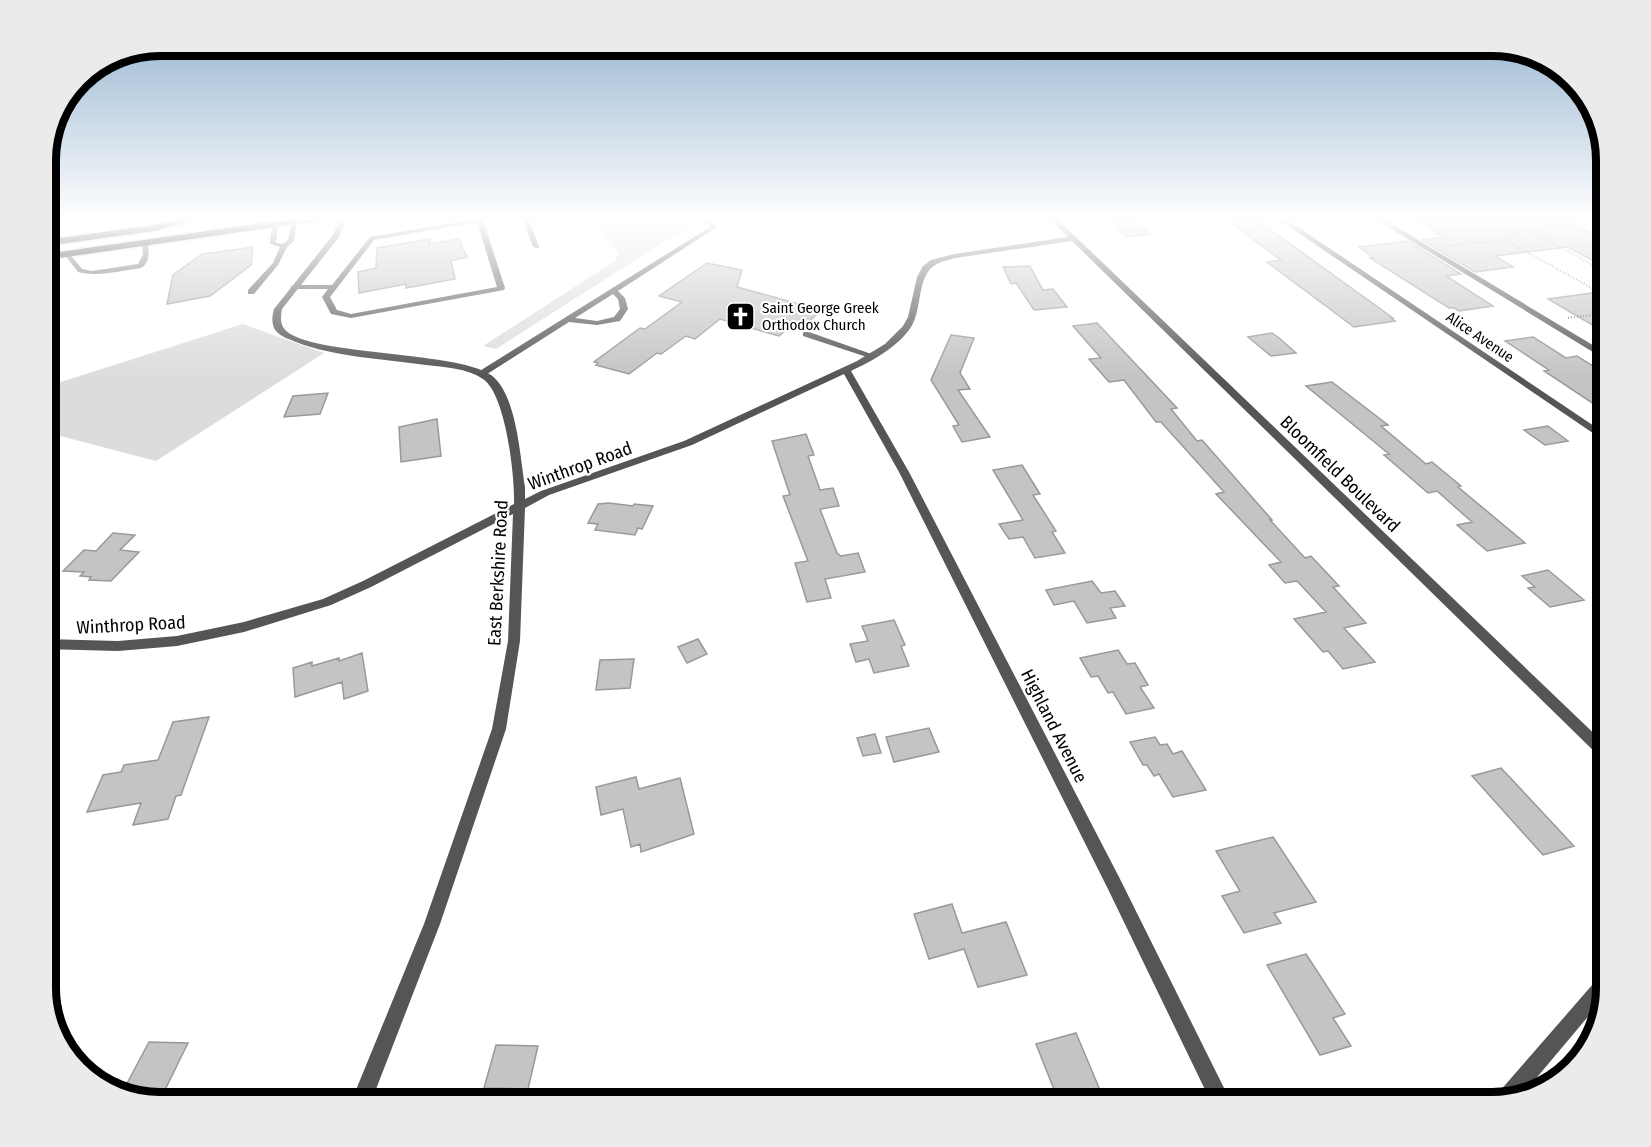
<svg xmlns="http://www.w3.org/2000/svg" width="1651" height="1147" viewBox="0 0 1651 1147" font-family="'Fira Sans Condensed',sans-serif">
<rect width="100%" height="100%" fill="#fff"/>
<!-- green -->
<path fill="#dcdcdc" d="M 593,217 L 689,217 L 695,222 L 496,349 L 483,346 L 615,261 L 618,254 Z
M 243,324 L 324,353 L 156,461 L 45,432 L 45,387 Z"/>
<!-- building -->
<path fill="#c4c4c4" stroke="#999" stroke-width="1.5" d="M 1130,217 L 1150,234 L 1127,237 L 1108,220 Z
M 1253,217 L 1393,318 L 1391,318 L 1395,321 L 1354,327 L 1267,262 L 1281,260 L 1226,219 Z
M 1452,217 L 1560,217 L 1606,240 L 1606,267 L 1567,247 L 1495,256 L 1513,267 L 1475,272 L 1422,240 L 1443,237 L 1418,221 Z
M 430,239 L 429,244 L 459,239 L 467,257 L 451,261 L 455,279 L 406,288 L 406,284 L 359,293 L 358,272 L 376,268 L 377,248 Z
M 1408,241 L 1461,274 L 1446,276 L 1493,306 L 1459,311 L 1454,308 L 1449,308 L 1370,258 L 1374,258 L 1359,247 Z
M 253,247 L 251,265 L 210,296 L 167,304 L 173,275 L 202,254 Z
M 707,263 L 742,270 L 737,287 L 803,305 L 804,309 L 818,313 L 799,331 L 789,328 L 779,336 L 720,319 L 695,339 L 686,336 L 661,354 L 657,353 L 629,374 L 596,365 L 598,363 L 594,362 L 640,328 L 645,329 L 682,302 L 659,296 Z
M 1030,266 L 1043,290 L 1053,289 L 1067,307 L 1034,310 L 1016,283 L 1011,284 L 1003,267 Z
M 1606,291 L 1606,333 L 1548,299 Z
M 1097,323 L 1177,408 L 1171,409 L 1197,441 L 1202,440 L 1272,520 L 1270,520 L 1305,558 L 1311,556 L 1339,586 L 1333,587 L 1366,623 L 1344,628 L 1375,662 L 1343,669 L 1328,651 L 1323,652 L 1294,619 L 1326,612 L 1297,581 L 1285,583 L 1269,565 L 1281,562 L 1216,494 L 1224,492 L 1161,422 L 1156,422 L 1124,380 L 1109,382 L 1089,359 L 1101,358 L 1073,326 Z
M 1272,333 L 1278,337 L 1296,353 L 1271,356 L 1248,337 Z
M 951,335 L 974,338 L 960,373 L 970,389 L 958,390 L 990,437 L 962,442 L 953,426 L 959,425 L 931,380 Z
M 1533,337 L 1566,358 L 1577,356 L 1606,374 L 1606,412 L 1544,371 L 1549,370 L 1505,341 Z
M 1332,382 L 1388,425 L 1381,426 L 1426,464 L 1432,462 L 1461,486 L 1458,487 L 1525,543 L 1487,551 L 1457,525 L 1472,522 L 1437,491 L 1428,493 L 1384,455 L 1389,454 L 1306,386 Z
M 328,393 L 320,414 L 284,417 L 293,396 Z
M 437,419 L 441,456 L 401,462 L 399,427 Z
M 1548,426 L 1568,441 L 1545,445 L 1524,430 Z
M 806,434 L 814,455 L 808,456 L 820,490 L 833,488 L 839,506 L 820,509 L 837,553 L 841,556 L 858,553 L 865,572 L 825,579 L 831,598 L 807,602 L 795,563 L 808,561 L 783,496 L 790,495 L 772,441 Z
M 1022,465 L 1040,494 L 1033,495 L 1056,531 L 1052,532 L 1065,553 L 1035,558 L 1023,537 L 1009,539 L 999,524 L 1023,520 L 993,470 Z
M 609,503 L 633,506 L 634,504 L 653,506 L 642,529 L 638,528 L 635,535 L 595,530 L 598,524 L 588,523 L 598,504 Z
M 113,533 L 135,535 L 120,550 L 139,552 L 111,581 L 89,580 L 91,577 L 80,576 L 84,572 L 63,571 L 84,550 L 96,551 Z
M 1548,570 L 1584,600 L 1550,607 L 1528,588 L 1535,587 L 1522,576 Z
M 1092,581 L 1101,593 L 1115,591 L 1125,606 L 1110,608 L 1116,618 L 1087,623 L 1074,601 L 1054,605 L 1046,590 Z
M 894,620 L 905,645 L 901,646 L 909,666 L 874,673 L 869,659 L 856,662 L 850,644 L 868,641 L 862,626 Z
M 698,639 L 707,654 L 687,663 L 678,647 Z
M 1118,650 L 1127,664 L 1135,663 L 1148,685 L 1140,687 L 1154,708 L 1126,714 L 1113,692 L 1108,693 L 1098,676 L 1091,677 L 1080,658 Z
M 362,653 L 368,691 L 344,699 L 342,682 L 295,697 L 293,668 L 312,662 L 312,666 L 339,658 L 339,661 Z
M 634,659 L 630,688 L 596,690 L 600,660 Z
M 209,717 L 181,795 L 176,796 L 168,819 L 133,825 L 141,803 L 87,812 L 103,775 L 121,772 L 124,765 L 158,760 L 173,722 Z
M 929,728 L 939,752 L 894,762 L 886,737 Z
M 875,734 L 881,753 L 863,756 L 857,738 Z
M 1155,737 L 1160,745 L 1167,744 L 1173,754 L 1182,751 L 1206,790 L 1173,797 L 1159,774 L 1154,776 L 1147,765 L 1143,765 L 1130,742 Z
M 1501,768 L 1574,846 L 1543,855 L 1472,776 Z
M 636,777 L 639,789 L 680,778 L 694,834 L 641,852 L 640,844 L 631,847 L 623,809 L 601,815 L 596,787 Z
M 1273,837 L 1316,902 L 1274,913 L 1281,923 L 1244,933 L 1222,896 L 1240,891 L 1216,851 Z
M 952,904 L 962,933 L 1006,922 L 1027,975 L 978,987 L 964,949 L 929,959 L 914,914 Z
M 1306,954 L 1345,1014 L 1333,1018 L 1351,1046 L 1320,1055 L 1267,965 Z
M 1076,1033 L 1105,1102 L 1059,1102 L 1036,1044 Z
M 149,1042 L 188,1043 L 159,1102 L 123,1091 Z
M 496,1045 L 538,1046 L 528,1089 L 484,1088 Z"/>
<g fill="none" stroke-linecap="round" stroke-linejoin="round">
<defs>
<path id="primary" d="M 191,217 L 205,217 L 155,231 L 45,246 L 45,240 L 155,225 Z
M 306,217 L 327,217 L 323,220 L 45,260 L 45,254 Z"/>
</defs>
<!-- primary casing -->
<use href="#primary" stroke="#dbdbdb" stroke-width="3"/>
<!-- path -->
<path stroke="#777" stroke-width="2" stroke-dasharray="1 2" stroke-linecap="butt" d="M 1529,217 L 1537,229
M 1567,217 L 1583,223
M 1403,219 L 1418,217
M 1528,230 L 1606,272
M 1505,240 L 1606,296
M 1448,246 L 1504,240 L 1521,231 L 1579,224 L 1606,227
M 1568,318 L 1606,313"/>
<!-- service -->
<path fill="#555" fill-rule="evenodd" d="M 476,217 L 482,217 L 505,288 L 504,290 L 351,318 L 331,314 L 322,297 L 328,289 L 294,289 L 290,287 L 294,285 L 332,285 L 370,237 L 476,219 ZM 477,222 L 497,287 L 351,314 L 337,310 L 330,297 L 374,240 Z
M 522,217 L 528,217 L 539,247 L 538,248 L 533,247 Z
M 700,217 L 706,217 L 717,227 L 618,291 L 625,298 L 628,309 L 620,321 L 597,325 L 569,322 L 484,376 L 478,376 L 478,372 L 710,227 ZM 613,294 L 618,299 L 620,309 L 614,317 L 597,321 L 575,318 Z
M 292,220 L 297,221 L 294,241 L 287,247 L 278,265 L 254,294 L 248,294 L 248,290 L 273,263 L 280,247 L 270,244 L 272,224 L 275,222 L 278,224 L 276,243 L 283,244 L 288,240 Z
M 145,240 L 148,242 C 149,252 150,263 141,268 C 120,271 98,277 78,272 L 64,254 L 69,253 L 82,269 L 92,271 L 138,264 L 143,255 L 142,242 Z
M 803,332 L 809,332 L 877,356 L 873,358 L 870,358 L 803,336 Z"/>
<!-- minor -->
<path fill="#555" fill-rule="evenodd" d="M 341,217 L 348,217 L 339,237 L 282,309 C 281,315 280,321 283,327 C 298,356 456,350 491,375 C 517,394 520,457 525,487 L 525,499 L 541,491 L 684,441 L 857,361 L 885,344 L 903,326 L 908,317 L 917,277 L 923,266 L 931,260 L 954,254 L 1068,237 L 1047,217 L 1055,217 L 1606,745 L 1606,760 L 1601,758 L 1072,241 L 955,258 C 949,260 942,261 937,264 C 916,274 923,309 911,327 C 898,347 872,361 851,371 L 909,472 L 1119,877 L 1231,1102 L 1211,1102 L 1107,887 L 899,472 L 844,374 L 692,445 L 549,495 L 525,508 L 520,641 L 506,729 L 440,924 L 371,1102 L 351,1102 L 424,924 L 492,729 L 508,641 L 513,514 L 371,587 L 331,605 L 244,632 L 177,646 L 118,651 L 45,649 L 45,639 L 118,641 L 177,636 L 244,622 L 323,599 L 363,581 L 514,504 C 515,478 506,394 483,379 C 467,368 444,367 426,365 C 385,359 334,357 296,342 C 289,339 281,337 276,331 C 271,325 272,316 274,309 L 333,235 Z
M 1275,217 L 1283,217 L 1606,434 L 1606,442 Z
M 1372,217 L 1380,217 L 1606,353 L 1606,360 Z
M 1606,973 L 1606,988 L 1602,1000 L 1522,1095 L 1497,1101 L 1499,1092 L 1600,976 Z"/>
<!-- primary -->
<use href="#primary" fill="#000" fill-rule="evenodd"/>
</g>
<!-- sky -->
<linearGradient id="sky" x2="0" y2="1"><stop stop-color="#8cadcc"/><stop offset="0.58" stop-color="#fff"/><stop offset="1" stop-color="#fff" stop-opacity="0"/></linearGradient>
<rect width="1651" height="377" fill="url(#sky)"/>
<!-- icons -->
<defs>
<symbol id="church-square" viewBox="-11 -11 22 22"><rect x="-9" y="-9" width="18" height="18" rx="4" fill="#000" stroke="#fff"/><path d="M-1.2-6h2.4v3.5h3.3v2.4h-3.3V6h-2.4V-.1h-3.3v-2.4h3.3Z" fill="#fff"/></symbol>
</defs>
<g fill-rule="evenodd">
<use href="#church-square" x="724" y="300" width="33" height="33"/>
</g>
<g text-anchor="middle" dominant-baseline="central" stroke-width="4.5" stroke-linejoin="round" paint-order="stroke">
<!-- far-poi labels -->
<g font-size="15" fill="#000" stroke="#fff" text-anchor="start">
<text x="762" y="308">Saint George Greek<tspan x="762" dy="17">Orthodox Church</tspan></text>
</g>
<!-- far-street labels -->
<g font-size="15" fill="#000" stroke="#fff">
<text transform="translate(1480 337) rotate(34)">Alice Avenue</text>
</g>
<!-- street labels -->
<g font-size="18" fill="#000" stroke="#fff">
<text transform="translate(580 466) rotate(-20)">Winthrop Road</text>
<text transform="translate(1340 474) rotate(44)">Bloomfield Boulevard</text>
<text transform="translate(498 573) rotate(-87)">East Berkshire Road</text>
<text transform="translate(131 625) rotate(-3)">Winthrop Road</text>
<text transform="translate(1054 726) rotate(63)">Highland Avenue</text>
</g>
</g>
<!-- crop -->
<path d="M0 0H1651V1147H0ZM160 56H1492A104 104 0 0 1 1596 160V988A104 104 0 0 1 1492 1092H160A104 104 0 0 1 56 988V160A104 104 0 0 1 160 56Z" fill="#ebebeb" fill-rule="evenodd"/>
<path fill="none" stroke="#000" stroke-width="8" d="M160 56H1492A104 104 0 0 1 1596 160V988A104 104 0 0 1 1492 1092H160A104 104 0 0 1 56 988V160A104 104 0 0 1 160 56Z"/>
</svg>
